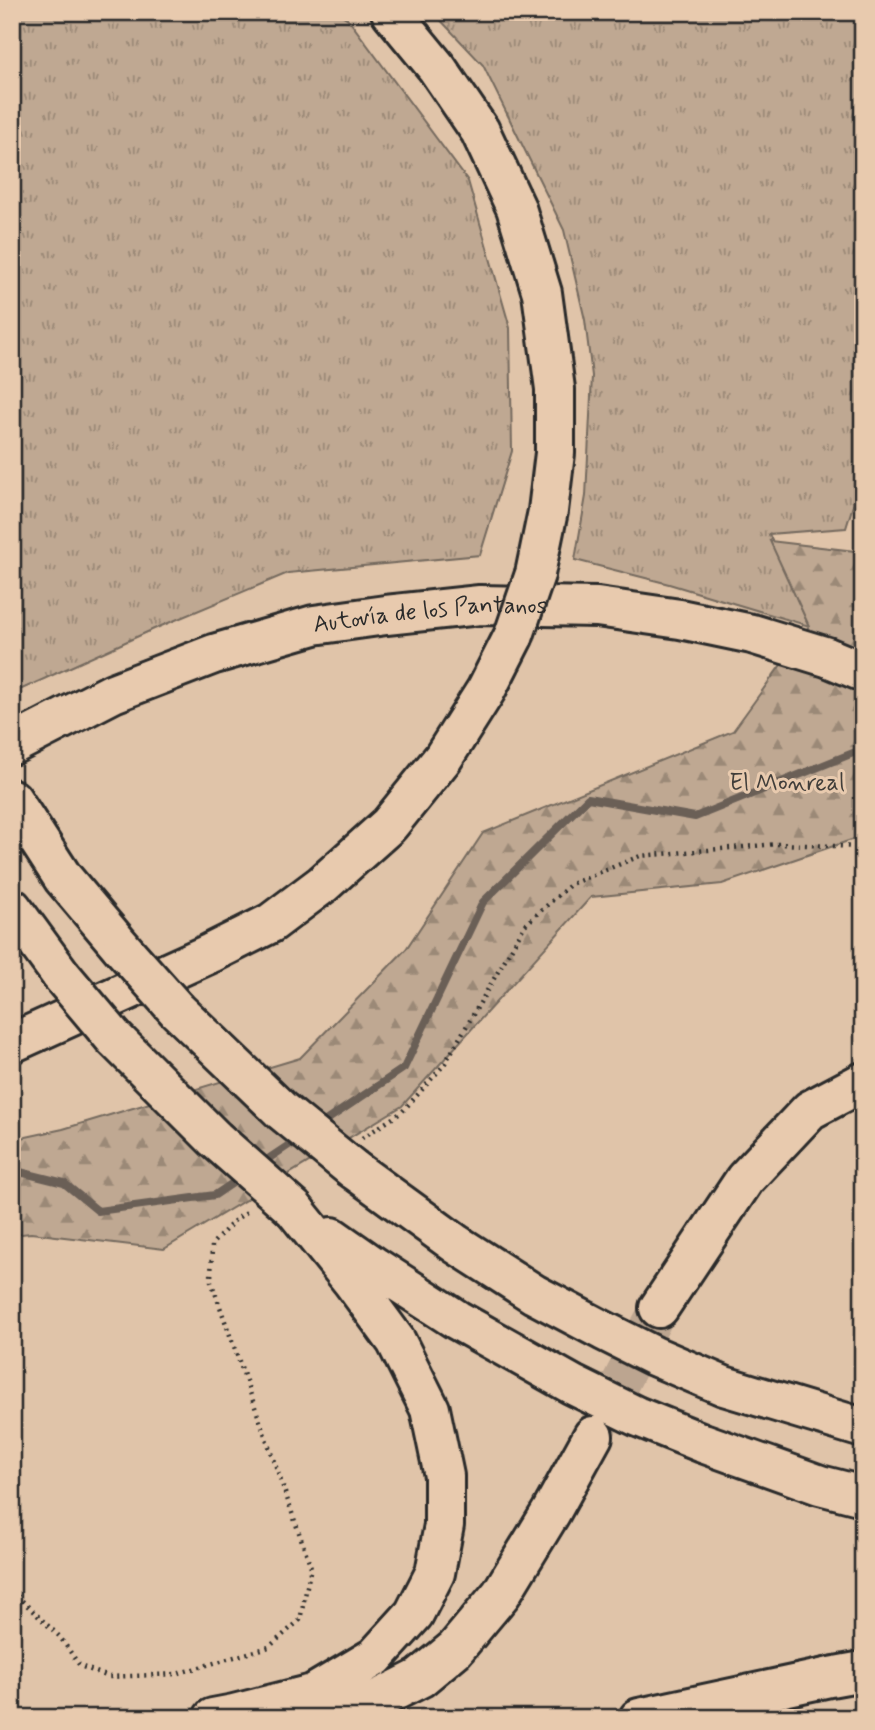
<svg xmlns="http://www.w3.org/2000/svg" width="875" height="1730" viewBox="0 0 875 1730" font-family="Mynerve,sans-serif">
<defs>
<pattern id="grass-tufts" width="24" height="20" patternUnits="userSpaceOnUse" patternTransform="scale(1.75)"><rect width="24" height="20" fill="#bfa892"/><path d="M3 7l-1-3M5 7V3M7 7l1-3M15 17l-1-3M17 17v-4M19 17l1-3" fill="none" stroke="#9b8977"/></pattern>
<pattern id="forest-firs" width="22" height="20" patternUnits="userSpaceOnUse" patternTransform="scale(1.75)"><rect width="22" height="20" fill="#bfa892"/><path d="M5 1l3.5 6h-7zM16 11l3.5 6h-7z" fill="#9b8977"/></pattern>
</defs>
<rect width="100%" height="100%" fill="#e0c4a9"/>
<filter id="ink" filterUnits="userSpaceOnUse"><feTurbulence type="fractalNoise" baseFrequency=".0143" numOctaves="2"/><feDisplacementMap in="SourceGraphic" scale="14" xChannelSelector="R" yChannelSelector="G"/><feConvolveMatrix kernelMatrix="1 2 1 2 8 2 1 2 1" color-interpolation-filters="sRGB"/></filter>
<g filter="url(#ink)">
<!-- grass -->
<path fill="url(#grass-tufts)" stroke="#756a5e" stroke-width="2" d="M 12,12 L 337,12 L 348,19 L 468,181 L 510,328 L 512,451 L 480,555 L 288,573 L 154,629 L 22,689 L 12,688 Z
M 433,12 L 863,12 L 863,473 L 846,528 L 769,534 L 809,626 L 669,584 L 575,560 L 586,496 L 592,376 L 585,320 L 564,230 L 483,65 Z"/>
<!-- forest -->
<path fill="url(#forest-firs)" stroke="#756a5e" stroke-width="2" d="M 770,541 L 863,552 L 863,836 L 722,884 L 591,897 L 402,1106 L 164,1249 L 31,1233 L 12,1235 L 12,1140 L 63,1129 L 300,1058 L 406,949 L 483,833 L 733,731 L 809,626 Z"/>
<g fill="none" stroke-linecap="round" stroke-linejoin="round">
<!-- stream -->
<path stroke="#6a5f57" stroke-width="8" d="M 318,1126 L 404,1068 L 483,902 L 588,798 L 695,817 L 863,749
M 259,1165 L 298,1139
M 12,1172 L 16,1171 L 64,1183 L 98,1211 L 215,1195 L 243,1176"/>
<!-- major-tunnel -->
<path stroke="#bca590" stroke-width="38" stroke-dasharray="38 19" stroke-linecap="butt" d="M 594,1434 L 659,1308"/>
<defs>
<path id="major" d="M 12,799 L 63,878 L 122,948
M 12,908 L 61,975
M 177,1010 L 282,1111
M 114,1038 L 215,1139
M 353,1169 L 456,1244 L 534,1294 L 604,1331 L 654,1356 L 724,1386 L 863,1428
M 332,1237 L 375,1267 L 457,1320 L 573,1385 L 636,1416 L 703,1443 L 820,1485 L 863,1496
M 659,1308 L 745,1179 L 810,1110 L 863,1082
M 213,1718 L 234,1714 L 313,1694 L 375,1657 L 414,1614 L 435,1573 L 444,1525 L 444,1476 L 430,1409 L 396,1341 L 352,1281 L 294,1209
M 339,1718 L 347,1715 L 420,1678 L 455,1649 L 501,1594 L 551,1512 L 593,1436"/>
<g id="highway">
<path d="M 391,12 L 437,68 L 480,131 L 516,208 L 542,293 L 555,389 L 555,453 L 548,511 L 535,574"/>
<path id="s1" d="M 12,745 L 113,693 L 214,654 L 314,625 L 386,615 L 480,605 L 597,607 L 680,619 L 752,634 L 827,657 L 863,672"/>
<path d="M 12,1043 L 211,953 L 271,923 L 323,884 L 389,825 L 443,758 L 486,690 L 514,635"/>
<path d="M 639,1718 L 830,1677 L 863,1671"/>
</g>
</defs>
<!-- major casing -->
<use href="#major" stroke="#2b2b2b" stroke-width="44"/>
<!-- highway casing -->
<use href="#highway" stroke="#2b2b2b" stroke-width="44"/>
<!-- path -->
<path stroke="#2b2b2b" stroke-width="4.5" stroke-dasharray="2 5" stroke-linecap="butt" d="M 362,1138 L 402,1112 L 444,1065 L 525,925 L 571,884 L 640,856 L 777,844 L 863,847
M 12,1591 L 60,1637 L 80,1666 L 109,1677 L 176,1674 L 269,1647 L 300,1620 L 311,1567 L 211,1281 L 212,1244 L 235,1220 L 248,1211"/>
<!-- major -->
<use href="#major" stroke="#e8caae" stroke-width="38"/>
<!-- highway -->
<use href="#highway" stroke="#e8caae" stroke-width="38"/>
<defs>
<path id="major-bridge" d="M 122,948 L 177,1010
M 61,975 L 114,1038
M 282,1111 L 353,1169
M 215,1139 L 294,1209"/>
<path id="highway-bridge" d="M 514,635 L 535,574"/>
</defs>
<!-- major-bridge casing -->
<use href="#major-bridge" stroke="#2b2b2b" stroke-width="44" stroke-linecap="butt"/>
<!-- highway-bridge casing -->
<use href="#highway-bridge" stroke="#2b2b2b" stroke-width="44" stroke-linecap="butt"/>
<!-- major-bridge -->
<use href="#major-bridge" stroke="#e8caae" stroke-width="38"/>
<!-- highway-bridge -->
<use href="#highway-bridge" stroke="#e8caae" stroke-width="38"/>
</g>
</g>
<g text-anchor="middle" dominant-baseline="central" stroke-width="6" stroke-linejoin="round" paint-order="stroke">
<!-- street labels -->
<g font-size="24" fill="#2b2b2b" stroke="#e8caae">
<text stroke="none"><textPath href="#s1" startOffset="443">Autovía de los Pantanos</textPath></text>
</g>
<!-- park labels -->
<g font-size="24" fill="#413e3a" stroke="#e8caae">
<text x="787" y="783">El Monreal</text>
</g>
</g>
<!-- margin -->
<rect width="875" height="1730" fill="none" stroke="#e8caae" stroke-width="42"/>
<rect x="21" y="21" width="833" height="1688" fill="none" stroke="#2b2b2b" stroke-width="2.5" filter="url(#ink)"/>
</svg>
